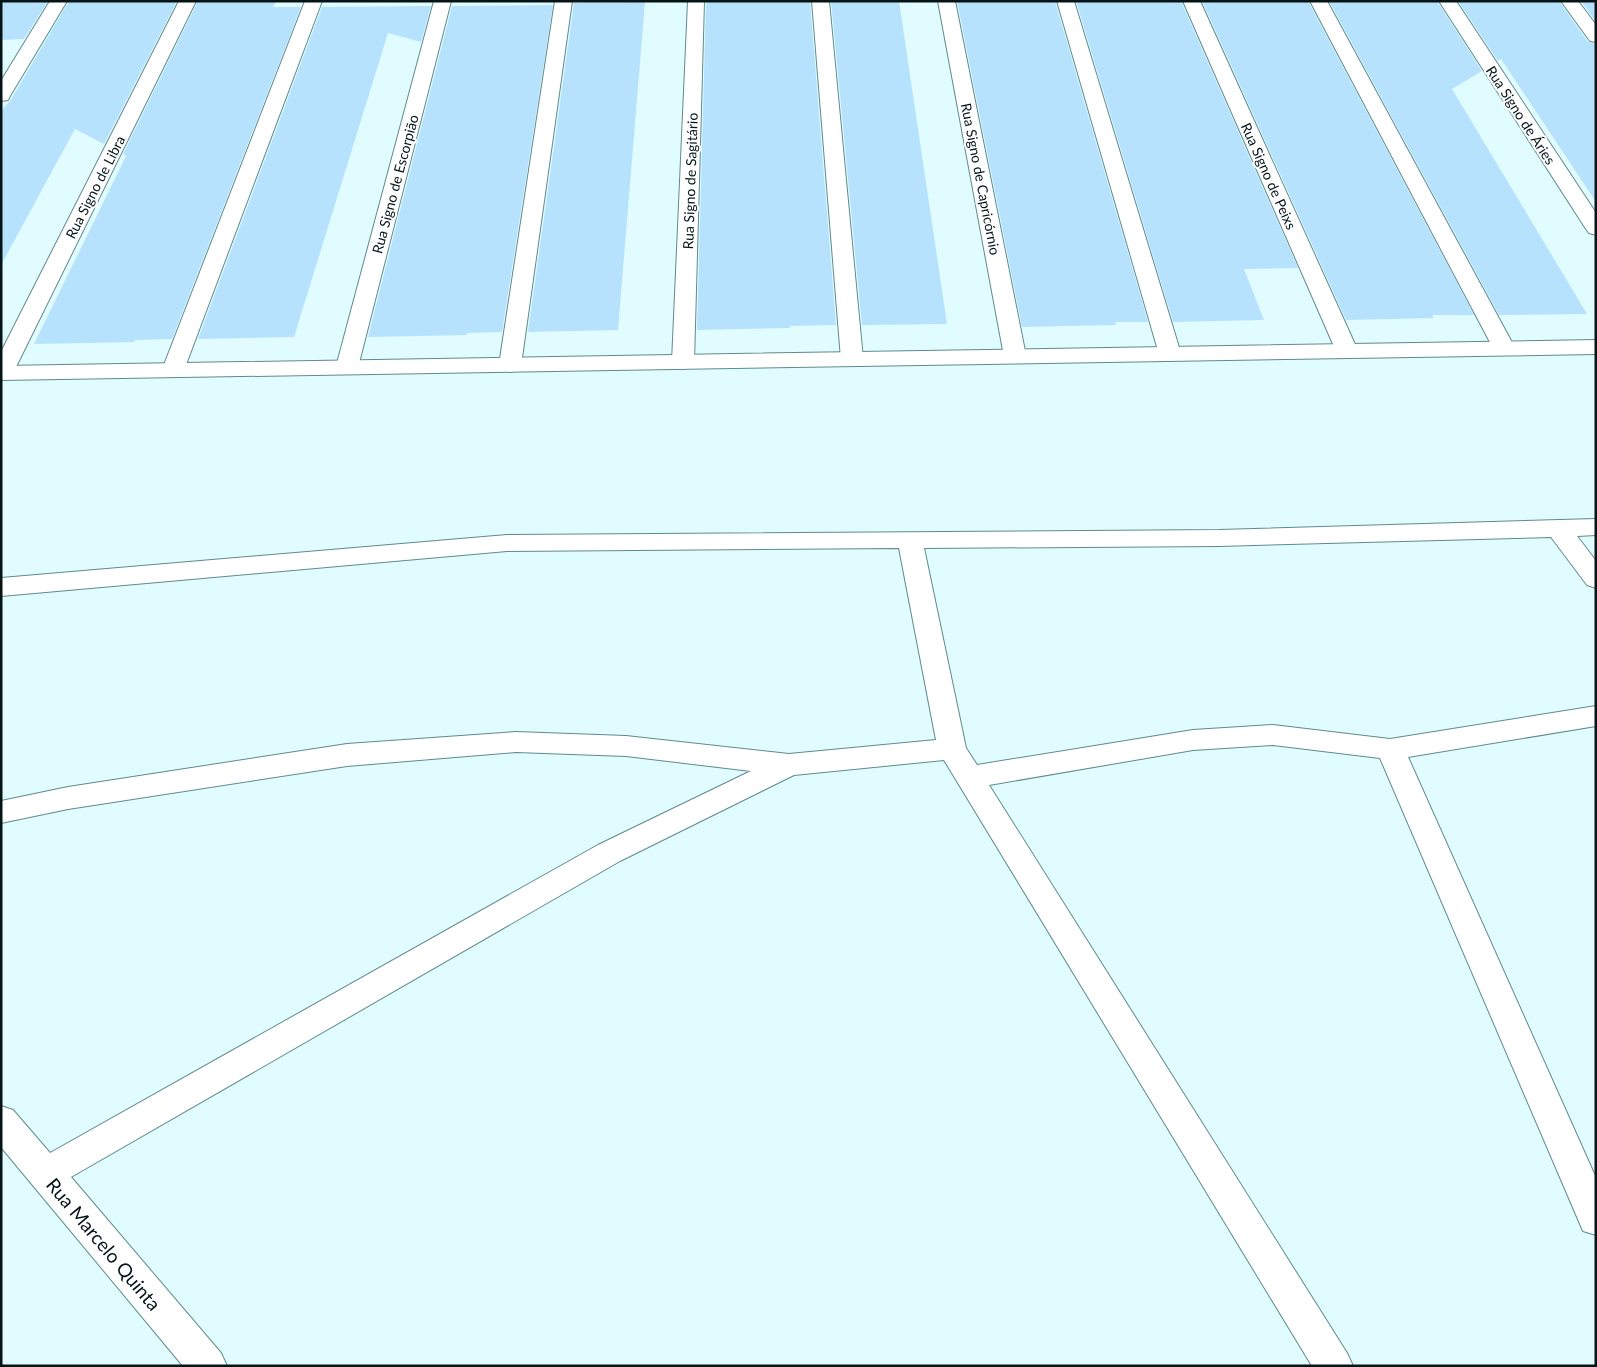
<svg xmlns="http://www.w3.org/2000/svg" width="1597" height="1367" viewBox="0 0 1597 1367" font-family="Lato,sans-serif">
<rect width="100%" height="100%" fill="#e1fcfe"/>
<!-- building -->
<path fill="#b7e2fd" d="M 1,1 L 48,1 L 24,39 L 1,40 Z
M 69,1 L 177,1 L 104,144 L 75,129 L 1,265 L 1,111 L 10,101 Z
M 198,1 L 276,1 L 273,7 L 301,7 L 172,339 L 135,340 L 134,342 L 34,344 L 126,156 L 123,154 Z
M 810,1 L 836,325 L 790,326 L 790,328 L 697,330 L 706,2 Z
M 831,1 L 899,1 L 947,324 L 862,325 Z
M 957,1 L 1055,1 L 1148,322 L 1115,322 L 1116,325 L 1022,327 Z
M 1076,1 L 1181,1 L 1298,268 L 1244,269 L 1264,320 L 1173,322 Z
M 1202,1 L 1308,1 L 1474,315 L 1432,315 L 1434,318 L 1346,320 Z
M 1329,1 L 1437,1 L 1482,71 L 1452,89 L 1587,314 L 1499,315 Z
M 1458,1 L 1559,1 L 1588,42 L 1596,44 L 1596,202 L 1501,59 L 1498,61 Z
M 1581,1 L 1596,1 L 1596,22 Z
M 645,2 L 618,330 L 528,332 L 574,3 Z
M 553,5 L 502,332 L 467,333 L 467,335 L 368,337 L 452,6 Z
M 431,6 L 421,42 L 388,33 L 294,337 L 198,339 L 322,7 Z"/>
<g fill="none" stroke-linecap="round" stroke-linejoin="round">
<defs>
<path id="street" d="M 50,1 L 67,1 L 10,96 L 8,100 L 1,101 L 1,81 Z
M 179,1 L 196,1 L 13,373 L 10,378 L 1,380 L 1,352 Z
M 305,1 L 322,1 L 184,370 L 181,375 L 173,377 L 165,375 L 162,370 Z
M 434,1 L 451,1 L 358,367 L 355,372 L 347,374 L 339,372 L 336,367 Z
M 555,1 L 572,1 L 521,365 L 518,370 L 510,372 L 502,370 L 499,365 Z
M 688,1 L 704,1 L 694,362 L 691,367 L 683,369 L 675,367 L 672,362 Z
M 812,1 L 829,1 L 863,359 L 860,364 L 852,366 L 844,364 L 841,359 Z
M 938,1 L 955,1 L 1026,356 L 1023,361 L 1015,363 L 1007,361 L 1004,356 Z
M 1057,1 L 1074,1 L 1181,354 L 1178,359 L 1170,361 L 1162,359 L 1159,354 Z
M 1183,1 L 1200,1 L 1358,351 L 1355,356 L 1347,358 L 1339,356 L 1336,351 Z
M 1310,1 L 1327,1 L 1515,348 L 1512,353 L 1504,355 L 1496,353 L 1493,348 Z
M 1439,1 L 1456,1 L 1596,213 L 1596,235 L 1589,233 L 1586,229 Z
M 1561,1 L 1578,1 L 1596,25 L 1596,42 L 1590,41 Z
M 1596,519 L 1596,535 L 1577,536 L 1596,561 L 1596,588 L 1587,585 L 1551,537 L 1219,546 L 924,548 L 966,748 L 977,765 L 1193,730 L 1273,725 L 1390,739 L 1596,706 L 1596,726 L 1408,757 L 1596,1178 L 1596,1235 L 1583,1231 L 1380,758 L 1273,745 L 1193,750 L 989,785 L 1347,1353 L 1353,1366 L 1312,1366 L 944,760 L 794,775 L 620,861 L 71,1177 L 221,1353 L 227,1366 L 183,1366 L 1,1147 L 1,1106 L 13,1110 L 50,1153 L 598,845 L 751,771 L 626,756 L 516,752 L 347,766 L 68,809 L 1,823 L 1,801 L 68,787 L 347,744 L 516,732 L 626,736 L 789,754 L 936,740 L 899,548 L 507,551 L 1,596 L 1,578 L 507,535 L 1219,530 Z"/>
<path id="secondary" d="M 1596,340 L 1596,354 L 1,380 L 1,366 Z"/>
</defs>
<!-- street casing -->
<use href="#street" stroke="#5f8a8d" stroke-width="2"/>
<!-- secondary casing -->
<use href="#secondary" stroke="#5f8a8d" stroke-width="2"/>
<!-- street -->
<use href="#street" fill="#fff" fill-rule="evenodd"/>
<!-- secondary -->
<use href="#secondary" fill="#fff" fill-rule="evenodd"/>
</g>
<g text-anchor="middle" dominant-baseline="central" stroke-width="4" stroke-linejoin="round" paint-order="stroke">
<!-- far-street labels -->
<g font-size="14" fill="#051516" stroke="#fff">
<text transform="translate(1521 115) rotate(57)">Rua Signo de Áries</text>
<text transform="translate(1269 176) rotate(66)">Rua Signo de Peixs</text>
<text transform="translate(981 179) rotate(79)">Rua Signo de Capricórnio</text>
<text transform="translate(690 181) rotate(-88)">Rua Signo de Sagitário</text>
<text transform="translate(395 184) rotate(-75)">Rua Signo de Escorpião</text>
<text transform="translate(95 187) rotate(-63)">Rua Signo de Libra</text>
</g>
<!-- near-street labels -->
<g font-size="19" fill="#051516" stroke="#fff">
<text transform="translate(104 1244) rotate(50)">Rua Marcelo Quinta</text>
</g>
</g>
<!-- border -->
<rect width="1597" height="1367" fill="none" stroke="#051516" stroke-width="5"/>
</svg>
